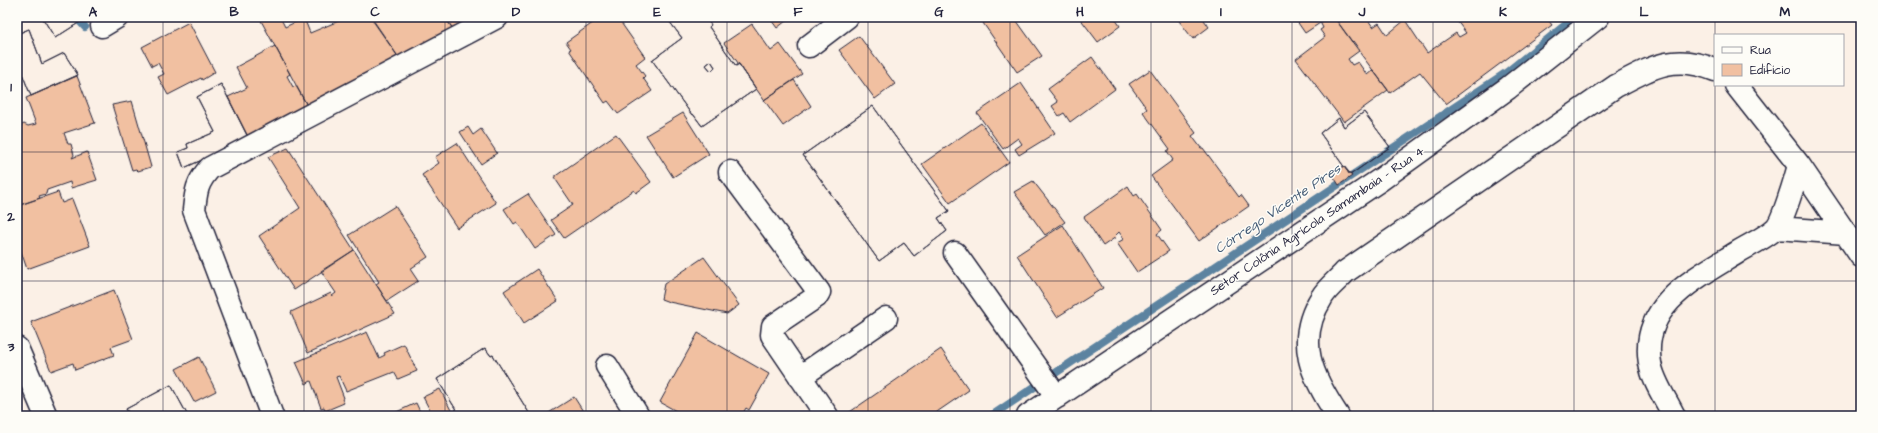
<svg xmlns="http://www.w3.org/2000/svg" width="1878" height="433" viewBox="0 0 1878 433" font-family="'Architects Daughter',sans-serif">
<rect width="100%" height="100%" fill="#fbf0e6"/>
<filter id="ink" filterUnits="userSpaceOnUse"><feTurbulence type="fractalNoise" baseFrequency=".025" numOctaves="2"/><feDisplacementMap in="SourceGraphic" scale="8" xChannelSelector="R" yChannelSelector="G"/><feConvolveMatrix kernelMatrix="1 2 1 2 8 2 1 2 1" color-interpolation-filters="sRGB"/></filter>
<g filter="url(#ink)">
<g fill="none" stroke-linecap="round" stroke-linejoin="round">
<!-- stream -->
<path stroke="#5c83a0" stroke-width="8" d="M 76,17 L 85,27
M 991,416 L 1507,72 L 1575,17"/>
</g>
<!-- building -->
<path fill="#f1c0a1" stroke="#22223b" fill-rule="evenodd" d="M 42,17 L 77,17 L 80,22 L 55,38 Z
M 42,17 L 77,17 L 80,22 L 55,38 Z
M 259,17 L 280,17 L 285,27 L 304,18 L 310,33 L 348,17 L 371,17 L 406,68 L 309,109 Z
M 379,17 L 445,17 L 457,35 L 401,61 L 373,21 Z
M 445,17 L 506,17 L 460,40 Z
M 601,17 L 617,17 L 645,57 L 636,64 L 645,76 L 643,78 L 652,91 L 618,114 L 608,101 L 605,103 L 569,50 L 571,49 L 566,42 Z
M 666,17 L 705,17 L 711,25 L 709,27 L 736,66 L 739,64 L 756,89 L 702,126 L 693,114 L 692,115 L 652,60 L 682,38 ZM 711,61 L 715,67 L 711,71 L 706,65 Z
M 666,17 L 705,17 L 711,25 L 709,27 L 736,66 L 739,64 L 756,89 L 702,126 L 693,114 L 692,115 L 652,60 L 682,38 ZM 711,61 L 715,67 L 711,71 L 706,65 Z
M 769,17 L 791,17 L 777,28 Z
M 992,17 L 1014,17 L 1042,56 L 1017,72 L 983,23 Z
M 1079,17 L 1114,17 L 1120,26 L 1098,42 Z
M 1176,17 L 1202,17 L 1209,27 L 1193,39 Z
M 1294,17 L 1321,17 L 1323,21 L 1305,33 Z
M 1328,17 L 1334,17 L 1359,51 L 1348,59 L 1352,65 L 1358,62 L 1367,75 L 1373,70 L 1388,90 L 1344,122 L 1296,59 L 1325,37 L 1320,30 L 1323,28 L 1320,22 Z
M 1334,17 L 1366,17 L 1373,27 L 1379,23 L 1387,35 L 1405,20 L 1427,53 L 1456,33 L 1459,37 L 1466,33 L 1454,17 L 1546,17 L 1552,25 L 1446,104 L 1420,72 L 1390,93 L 1360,53 L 1361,52 L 1353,41 L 1352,42 Z
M 189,22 L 215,72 L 202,80 L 201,78 L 168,95 L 158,77 L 164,74 L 158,63 L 152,66 L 142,47 Z
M 752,24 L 771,51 L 780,44 L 802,74 L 764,100 L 724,43 Z
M 29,29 L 42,64 L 64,53 L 78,75 L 31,96 L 17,61 L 17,34 Z
M 29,29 L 42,64 L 64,53 L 78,75 L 31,96 L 17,61 L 17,34 Z
M 859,36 L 895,84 L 875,99 L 839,50 Z
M 275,46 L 290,74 L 287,76 L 293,87 L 296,86 L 309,109 L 249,139 L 228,97 L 247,88 L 236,67 Z
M 1092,57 L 1115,89 L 1070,122 L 1064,113 L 1059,116 L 1052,106 L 1058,102 L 1048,89 Z
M 1150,70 L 1196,133 L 1192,136 L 1201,148 L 1203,148 L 1239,197 L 1241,195 L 1249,206 L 1199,241 L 1151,176 L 1173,160 L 1167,151 L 1170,149 L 1143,112 L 1147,109 L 1129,84 Z
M 77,76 L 95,123 L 64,133 L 68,144 L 71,144 L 74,155 L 72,158 L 87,152 L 97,180 L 71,188 L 70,182 L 47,190 L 46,194 L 39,196 L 40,198 L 17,206 L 17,127 L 24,124 L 28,126 L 36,124 L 26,98 Z
M 794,80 L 811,106 L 783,126 L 764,100 Z
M 1021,83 L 1055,133 L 1019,155 L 1015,149 L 1022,144 L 1018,138 L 1003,149 L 977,113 Z
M 221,84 L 249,139 L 184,168 L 178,152 L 188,148 L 187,144 L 215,132 L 197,97 Z
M 221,84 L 249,139 L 184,168 L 178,152 L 188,148 L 187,144 L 215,132 L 197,97 Z
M 132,101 L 151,167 L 138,171 L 136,169 L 132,170 L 112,105 Z
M 873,106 L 949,211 L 938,218 L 947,231 L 914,256 L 904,243 L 879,261 L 803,155 Z
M 873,106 L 949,211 L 938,218 L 947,231 L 914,256 L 904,243 L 879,261 L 803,155 Z
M 1364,112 L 1390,147 L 1350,175 L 1320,133 L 1339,118 L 1344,127 Z
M 1364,112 L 1390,147 L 1350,175 L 1320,133 L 1339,118 L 1344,127 Z
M 683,113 L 709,154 L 673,177 L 646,135 Z
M 981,123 L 1009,162 L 950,203 L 922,164 Z
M 468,127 L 473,135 L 481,129 L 497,153 L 481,164 L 460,132 Z
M 616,134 L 651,182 L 636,193 L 634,190 L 564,238 L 551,220 L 573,205 L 554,177 Z
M 457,143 L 496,203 L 457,228 L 422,175 L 439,163 L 435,157 Z
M 288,148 L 354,250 L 294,290 L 259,236 L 300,208 L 268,157 Z
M 1344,166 L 1352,176 L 1339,185 L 1332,174 Z
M 1033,181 L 1065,222 L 1045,235 L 1014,192 Z
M 1128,186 L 1134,196 L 1137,194 L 1162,230 L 1157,234 L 1169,251 L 1137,272 L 1117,243 L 1124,239 L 1119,232 L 1115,236 L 1116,237 L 1103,246 L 1084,217 Z
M 58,192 L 62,203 L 72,199 L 90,246 L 27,269 L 17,240 L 17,206 Z
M 528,194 L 556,235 L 535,249 L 517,222 L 514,224 L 504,209 Z
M 395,206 L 428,257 L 410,269 L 418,281 L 387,301 L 376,284 L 379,282 L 349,235 Z
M 1063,225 L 1103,288 L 1057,317 L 1017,255 Z
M 354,250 L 395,314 L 308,353 L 291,312 L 331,293 L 332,296 L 336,293 L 321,271 Z
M 704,257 L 739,305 L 727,314 L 669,302 L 661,299 L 664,284 Z
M 537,269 L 558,301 L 524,323 L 504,291 Z
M 114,290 L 133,339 L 111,347 L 114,355 L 75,370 L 73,363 L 51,371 L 31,322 Z
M 367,332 L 379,358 L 385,355 L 384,353 L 404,344 L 417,371 L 398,379 L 394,372 L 346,391 L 339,376 L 336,377 L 344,398 L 342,399 L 344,403 L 325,411 L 324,407 L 321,408 L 311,381 L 306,384 L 296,362 Z
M 698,333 L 769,374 L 749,410 L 746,408 L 743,413 L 748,416 L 698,416 L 699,414 L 693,411 L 690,416 L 685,416 L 660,402 Z
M 485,348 L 491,356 L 493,355 L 531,416 L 460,416 L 437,379 Z
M 485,348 L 491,356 L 493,355 L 531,416 L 460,416 L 437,379 Z
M 941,349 L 969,390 L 931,416 L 844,416 Z
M 199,357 L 216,391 L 194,402 L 176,369 Z
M 171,385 L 188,416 L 130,416 L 126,409 Z
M 171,385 L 188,416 L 130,416 L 126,409 Z
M 440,389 L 454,416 L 433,416 L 423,397 Z
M 574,397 L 586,416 L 544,416 L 563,404 Z
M 416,403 L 422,416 L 388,416 Z"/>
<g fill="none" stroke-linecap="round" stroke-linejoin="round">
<defs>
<path id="minor" d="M 102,26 L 117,17
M 809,46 L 847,17
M 1736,85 L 1799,165 L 1861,256
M 730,172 L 819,292 L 816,297 L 773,326 L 772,335 L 827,416
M 1777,228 L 1846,233
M 955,253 L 1057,397
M 17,348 L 46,416
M 607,366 L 638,416
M 800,377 L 886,318
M 272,416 L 194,210 C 196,191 197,182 210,168 L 497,17
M 1028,416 L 1380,180 L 1508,88 L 1598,17
M 1338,416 C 1312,377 1294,341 1322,297 C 1327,288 1338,280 1345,272 L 1616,86 C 1652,67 1675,53 1715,70
M 1674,416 C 1666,399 1653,382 1650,363 C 1640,305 1696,278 1738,252 C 1749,245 1767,237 1776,228 C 1783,221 1796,177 1799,165"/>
</defs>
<!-- minor casing -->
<use href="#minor" stroke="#22223b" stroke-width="25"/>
<!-- minor -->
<use href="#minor" stroke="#fdfcf7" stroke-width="22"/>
</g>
</g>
<!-- grid -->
<path fill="none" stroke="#22223b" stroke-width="1" stroke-opacity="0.55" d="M 163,17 L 163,416M 304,17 L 304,416M 445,17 L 445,416M 586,17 L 586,416M 727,17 L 727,416M 868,17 L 868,416M 1010,17 L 1010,416M 1151,17 L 1151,416M 1292,17 L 1292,416M 1433,17 L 1433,416M 1574,17 L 1574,416M 1715,17 L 1715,416M 17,152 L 1861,152M 17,281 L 1861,281"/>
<g text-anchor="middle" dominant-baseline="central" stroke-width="3" stroke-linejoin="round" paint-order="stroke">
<!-- street labels -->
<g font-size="13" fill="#22223b" stroke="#fdfcf7">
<text transform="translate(1317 221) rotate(-34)">Setor Colônia Agrícola Samambaia - Rua 4</text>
</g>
<!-- water labels -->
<g font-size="14" font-style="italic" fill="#445b76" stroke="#fdfcf7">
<text transform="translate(1278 209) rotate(-34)">Córrego Vicente Pires</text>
</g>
</g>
<!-- margin -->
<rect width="1878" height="433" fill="none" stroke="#fdfcf7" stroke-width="44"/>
<!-- legend -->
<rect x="1714" y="34" width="130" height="52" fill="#fdfcf7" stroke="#a5a5ac"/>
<rect x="1722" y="47" width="20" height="6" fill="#fdfcf7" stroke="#a5a5ac"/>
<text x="1750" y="54" font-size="12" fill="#22223b">Rua</text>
<rect x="1722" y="64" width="20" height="12" fill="#f1c0a1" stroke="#a5a5ac"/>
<text x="1750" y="74" font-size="12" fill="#22223b">Edifício</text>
<rect x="22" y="22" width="1834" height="389" fill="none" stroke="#22223b" stroke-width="1.5"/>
<g font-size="13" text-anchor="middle" font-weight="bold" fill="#22223b">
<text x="93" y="16">A</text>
<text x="234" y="16">B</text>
<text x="375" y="16">C</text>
<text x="516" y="16">D</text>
<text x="657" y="16">E</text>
<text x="798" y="16">F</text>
<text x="939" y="16">G</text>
<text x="1080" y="16">H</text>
<text x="1221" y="16">I</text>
<text x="1362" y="16">J</text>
<text x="1503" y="16">K</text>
<text x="1644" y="16">L</text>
<text x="1785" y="16">M</text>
<text x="11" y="91">1</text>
<text x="11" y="221">2</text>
<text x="11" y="351">3</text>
</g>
</svg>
